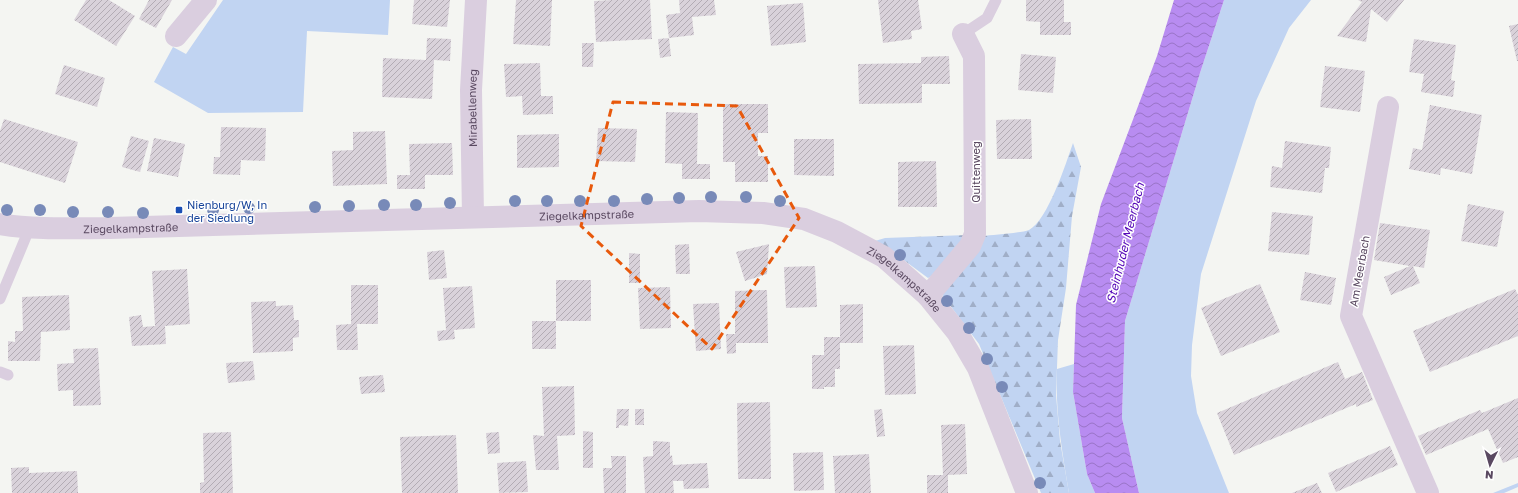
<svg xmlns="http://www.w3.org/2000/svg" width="1518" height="493" viewBox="0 0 1518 493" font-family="'Golos Text',sans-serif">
<defs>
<pattern id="forest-firs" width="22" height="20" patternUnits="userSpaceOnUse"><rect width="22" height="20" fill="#c1d4f2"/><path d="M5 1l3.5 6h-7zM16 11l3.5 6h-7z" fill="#a0aec7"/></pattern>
<pattern id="water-waves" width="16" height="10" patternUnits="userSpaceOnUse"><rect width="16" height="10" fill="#b88cf1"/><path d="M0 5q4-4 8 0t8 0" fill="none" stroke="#9974c7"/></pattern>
<pattern id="building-hatch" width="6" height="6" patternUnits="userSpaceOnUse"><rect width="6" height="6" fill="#d9d2da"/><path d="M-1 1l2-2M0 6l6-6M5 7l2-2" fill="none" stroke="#b3acb4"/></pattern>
</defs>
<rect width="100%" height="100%" fill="#f4f5f2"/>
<!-- grass -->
<path fill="#c1d4f2" d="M 223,0 L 390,0 L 388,35 L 307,31 L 303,112 L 208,113 L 154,82 L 173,47 L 186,54 Z
M 1224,0 L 1311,0 L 1289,28 L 1256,101 L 1201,274 L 1192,345 L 1191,376 L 1197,413 L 1229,493 L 1139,493 L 1122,418 L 1125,321 L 1200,73 Z
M 1074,364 L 1073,392 L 1087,474 L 1095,493 L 1069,493 C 1062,451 1055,411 1057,369 Z
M 1518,483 L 1518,487 L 1504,493 L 1493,493 Z"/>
<!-- forest -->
<path fill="url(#forest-firs)" d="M 1073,143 L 1081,167 L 1072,216 L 1066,288 L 1058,340 L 1056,395 L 1060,441 L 1069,493 L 1041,493 L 979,344 L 943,296 L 942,292 L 983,236 C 992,235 1021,233 1029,230 C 1048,220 1066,163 1073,143 Z
M 967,235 L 937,273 L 928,278 L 905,261 L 875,241 L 885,238 Z"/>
<!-- water -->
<path fill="url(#water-waves)" d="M 1174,0 L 1224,0 L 1200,73 L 1125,321 L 1122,418 L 1139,493 L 1095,493 L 1087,474 L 1073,392 L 1076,305 L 1101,204 L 1157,56 Z"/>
<!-- building -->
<path fill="url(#building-hatch)" d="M 86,0 L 109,0 L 135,16 L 116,46 L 74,20 Z
M 149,0 L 172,0 L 156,28 L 139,19 Z
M 414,0 L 450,0 L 447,27 L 412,24 Z
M 516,0 L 552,0 L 550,46 L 513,44 Z
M 612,0 L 650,0 L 652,39 L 596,42 L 594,1 Z
M 679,0 L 714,0 L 716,15 L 692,17 L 694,35 L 669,38 L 666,15 L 680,13 Z
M 878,0 L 918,0 L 922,29 L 911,31 L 912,39 L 883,43 Z
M 1026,0 L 1064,0 L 1064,22 L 1071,22 L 1071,35 L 1040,35 L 1040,22 L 1026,21 Z
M 1358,0 L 1404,0 L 1387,22 L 1371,9 L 1366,42 L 1337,36 L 1362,2 Z
M 803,3 L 806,42 L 771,46 L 767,6 Z
M 1518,24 L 1518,61 L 1517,61 L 1509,26 Z
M 427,38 L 451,39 L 450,61 L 434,60 L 432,99 L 382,97 L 383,58 L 426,60 Z
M 669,38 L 671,56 L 660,58 L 658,39 Z
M 1414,39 L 1456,45 L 1451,80 L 1455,81 L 1453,97 L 1421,92 L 1424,74 L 1409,72 Z
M 582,43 L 594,43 L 593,67 L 582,67 Z
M 1021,54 L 1056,57 L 1053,93 L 1018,90 Z
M 949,56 L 950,84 L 922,84 L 922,103 L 859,104 L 858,64 L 921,63 L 921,57 Z
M 540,63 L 541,96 L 553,96 L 553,114 L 523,115 L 522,96 L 506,97 L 504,64 Z
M 64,65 L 105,78 L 97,107 L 55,94 Z
M 1325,66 L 1365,71 L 1360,112 L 1320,107 Z
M 723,104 L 768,104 L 768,133 L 758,133 L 758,156 L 768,156 L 768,182 L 735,182 L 735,162 L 723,162 Z
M 1430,105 L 1482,115 L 1472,174 L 1441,168 L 1440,175 L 1409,169 L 1413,148 L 1422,150 Z
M 666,112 L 698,113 L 697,164 L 710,164 L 710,179 L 682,179 L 682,164 L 665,163 Z
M 4,119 L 78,142 L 65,183 L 0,162 L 0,131 Z
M 1031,119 L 1032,159 L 997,159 L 996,120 Z
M 221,127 L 266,128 L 265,161 L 241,160 L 240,175 L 213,174 L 214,157 L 220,157 Z
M 598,128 L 637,129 L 635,162 L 596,161 Z
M 385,131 L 387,184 L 333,186 L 332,151 L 353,150 L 353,132 Z
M 559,134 L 559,167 L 517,168 L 517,135 Z
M 131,136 L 149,141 L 140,172 L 122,167 Z
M 154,138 L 185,144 L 178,177 L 147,171 Z
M 794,139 L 834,139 L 834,176 L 794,175 Z
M 1285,141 L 1331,147 L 1329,168 L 1325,168 L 1322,193 L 1270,187 L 1272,166 L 1282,168 Z
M 452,143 L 453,175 L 425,175 L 425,189 L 397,189 L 397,175 L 410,175 L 409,144 Z
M 936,161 L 937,207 L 898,207 L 898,162 Z
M 1468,204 L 1504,211 L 1497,247 L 1461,241 Z
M 1272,212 L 1313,216 L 1309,255 L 1268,251 Z
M 1380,223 L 1430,230 L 1424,268 L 1413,266 L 1420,283 L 1391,295 L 1384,277 L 1410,266 L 1374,260 Z
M 689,244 L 690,274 L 676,274 L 675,245 Z
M 769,244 L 767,274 L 745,281 L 736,252 Z
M 444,250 L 447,278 L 429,280 L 427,252 Z
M 629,253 L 640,254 L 640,283 L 629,283 Z
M 815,266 L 817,307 L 786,308 L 784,267 Z
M 187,269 L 190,324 L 165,326 L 166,344 L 132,346 L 129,317 L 141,315 L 143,327 L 155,326 L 152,271 Z
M 1305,272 L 1336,278 L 1331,305 L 1300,300 Z
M 556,280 L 591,280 L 591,321 L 556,321 L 556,349 L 532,349 L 532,321 L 556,321 Z
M 1260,284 L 1280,332 L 1221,356 L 1201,308 Z
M 351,285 L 378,285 L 378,324 L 357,324 L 358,350 L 337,350 L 336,325 L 351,324 Z
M 472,286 L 475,328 L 454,330 L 455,339 L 438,341 L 437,331 L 446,330 L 443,288 Z
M 670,287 L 671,328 L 640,329 L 638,288 Z
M 1515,289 L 1518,295 L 1518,336 L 1430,372 L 1413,331 Z
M 767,290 L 768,343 L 736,343 L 736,353 L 727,354 L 726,334 L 735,334 L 735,291 Z
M 69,295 L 70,330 L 41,332 L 40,361 L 8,361 L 8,341 L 15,342 L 15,331 L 23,331 L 22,297 Z
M 276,301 L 276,306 L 293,305 L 294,320 L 299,320 L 299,337 L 293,338 L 293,351 L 253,353 L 251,302 Z
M 719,303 L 721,349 L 696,351 L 693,304 Z
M 863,304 L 863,343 L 840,343 L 840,369 L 835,369 L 835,387 L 824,387 L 824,389 L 812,389 L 812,355 L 824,355 L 824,337 L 840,337 L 840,305 Z
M 914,345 L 916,394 L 885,395 L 883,346 Z
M 98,348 L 101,405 L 73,406 L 73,390 L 58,391 L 57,364 L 74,363 L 73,349 Z
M 253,361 L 255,380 L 228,383 L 226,363 Z
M 1338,362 L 1345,379 L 1362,372 L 1373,400 L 1356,407 L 1356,404 L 1234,455 L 1217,413 Z
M 383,375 L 385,392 L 361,394 L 359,377 Z
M 574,386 L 575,435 L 557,436 L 559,470 L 536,470 L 533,435 L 544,436 L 542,387 Z
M 1518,398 L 1518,457 L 1503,463 L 1488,429 L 1426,455 L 1418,436 L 1480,410 L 1482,413 Z
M 770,402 L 771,479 L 738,479 L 737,403 Z
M 617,409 L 629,409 L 628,426 L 619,425 L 619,428 L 616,428 Z
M 635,409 L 644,409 L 644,425 L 635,425 Z
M 882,409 L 885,436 L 877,437 L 874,410 Z
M 965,424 L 967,474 L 948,475 L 948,493 L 927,493 L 927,475 L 943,475 L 941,425 Z
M 583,431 L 593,432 L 593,468 L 583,468 Z
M 231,432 L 233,493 L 200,493 L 200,483 L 204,482 L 203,433 Z
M 499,432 L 500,453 L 488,454 L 486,433 Z
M 456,435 L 458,493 L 402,493 L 400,437 Z
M 653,441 L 670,442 L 670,456 L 672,455 L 673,465 L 707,463 L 709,488 L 684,489 L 683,481 L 673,481 L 674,493 L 645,493 L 643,457 L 653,456 Z
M 1390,446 L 1398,465 L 1336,492 L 1328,473 Z
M 823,452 L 824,490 L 794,491 L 793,453 Z
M 869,454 L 871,493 L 835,493 L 833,456 Z
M 611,456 L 626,456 L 626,493 L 604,493 L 603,468 L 612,468 Z
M 526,461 L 528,492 L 499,493 L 497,463 Z
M 29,467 L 29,473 L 77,471 L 78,493 L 12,493 L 11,468 Z
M 1317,483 L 1322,493 L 1292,493 Z"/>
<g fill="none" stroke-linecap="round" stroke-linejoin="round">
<!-- lane -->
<path stroke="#dacedf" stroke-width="11" d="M 963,34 L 987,18 L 996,0
M 0,299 L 30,227
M 0,372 L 8,375"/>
<!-- street -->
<g stroke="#dacedf" stroke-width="22">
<path d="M 176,36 L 206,0"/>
<path d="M 1388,107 L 1351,316 L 1428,493"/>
<path id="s1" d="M 473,217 L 471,90 L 476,0"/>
<path id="s2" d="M 0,224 C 36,230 73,228 110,228 L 699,211 L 763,213 L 804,219 L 837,232 L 884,257 L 928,296 L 957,332 L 978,368 L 1027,493"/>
<path d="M 928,296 L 970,246 L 975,234 L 974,56 L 963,34"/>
</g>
</g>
<!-- trees -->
<g fill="#788ab8">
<circle cx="711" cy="197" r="6"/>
<circle cx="746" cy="197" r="6"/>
<circle cx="679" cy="198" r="6"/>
<circle cx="647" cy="199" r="6"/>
<circle cx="515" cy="201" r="6"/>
<circle cx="547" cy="201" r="6"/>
<circle cx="580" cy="201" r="6"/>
<circle cx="614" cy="201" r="6"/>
<circle cx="780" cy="201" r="6"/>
<circle cx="450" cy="203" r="6"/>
<circle cx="384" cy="205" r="6"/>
<circle cx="416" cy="205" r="6"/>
<circle cx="349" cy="206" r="6"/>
<circle cx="315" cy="207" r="6"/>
<circle cx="249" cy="208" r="6"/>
<circle cx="7" cy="210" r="6"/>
<circle cx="40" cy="210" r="6"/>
<circle cx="213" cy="210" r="6"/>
<circle cx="73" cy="212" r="6"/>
<circle cx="108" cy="212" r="6"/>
<circle cx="143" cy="213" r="6"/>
<circle cx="900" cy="255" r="6"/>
<circle cx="947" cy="301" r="6"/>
<circle cx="969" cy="328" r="6"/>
<circle cx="987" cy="359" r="6"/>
<circle cx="1002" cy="387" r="6"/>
<circle cx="1040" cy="483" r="6"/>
</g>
<!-- marked area -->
<path fill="none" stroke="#e8590c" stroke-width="3" stroke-dasharray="8 5" stroke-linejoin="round" d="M 613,102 L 737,106 L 799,218 L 712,349 L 581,226 Z"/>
<!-- markers -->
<rect fill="#1a4fb4" stroke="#fff" stroke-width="1.5" x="175" y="206" width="8" height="8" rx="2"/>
<g text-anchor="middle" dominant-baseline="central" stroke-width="3" stroke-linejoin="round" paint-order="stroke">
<!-- street labels -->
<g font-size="11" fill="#5a4961" stroke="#fff">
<text stroke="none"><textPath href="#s1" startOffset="109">Mirabellenweg</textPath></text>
<text transform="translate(975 172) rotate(-90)">Quittenweg</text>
<text stroke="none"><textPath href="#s2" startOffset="587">Ziegelkampstraße</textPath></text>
<text stroke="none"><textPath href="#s2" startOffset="131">Ziegelkampstraße</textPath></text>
<text transform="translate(1359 271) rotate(-80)">Am Meerbach</text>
<text stroke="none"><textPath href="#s2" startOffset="923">Ziegelkampstraße</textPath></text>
</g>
<!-- transit labels -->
<g font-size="11" fill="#164399" stroke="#fff" text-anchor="start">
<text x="187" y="204">Nienburg/W, In<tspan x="187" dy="13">der Siedlung</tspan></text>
</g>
<!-- water labels -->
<g font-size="12" font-style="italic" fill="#5406b7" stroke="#fff">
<text transform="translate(1125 243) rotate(-76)">Steinhuder Meerbach</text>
</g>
</g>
<!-- north arrow -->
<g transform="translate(1490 465) rotate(185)" stroke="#ffffff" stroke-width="3" paint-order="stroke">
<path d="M0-3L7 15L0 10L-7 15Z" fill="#5a4961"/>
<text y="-6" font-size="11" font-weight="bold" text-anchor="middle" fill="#5a4961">N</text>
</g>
</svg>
